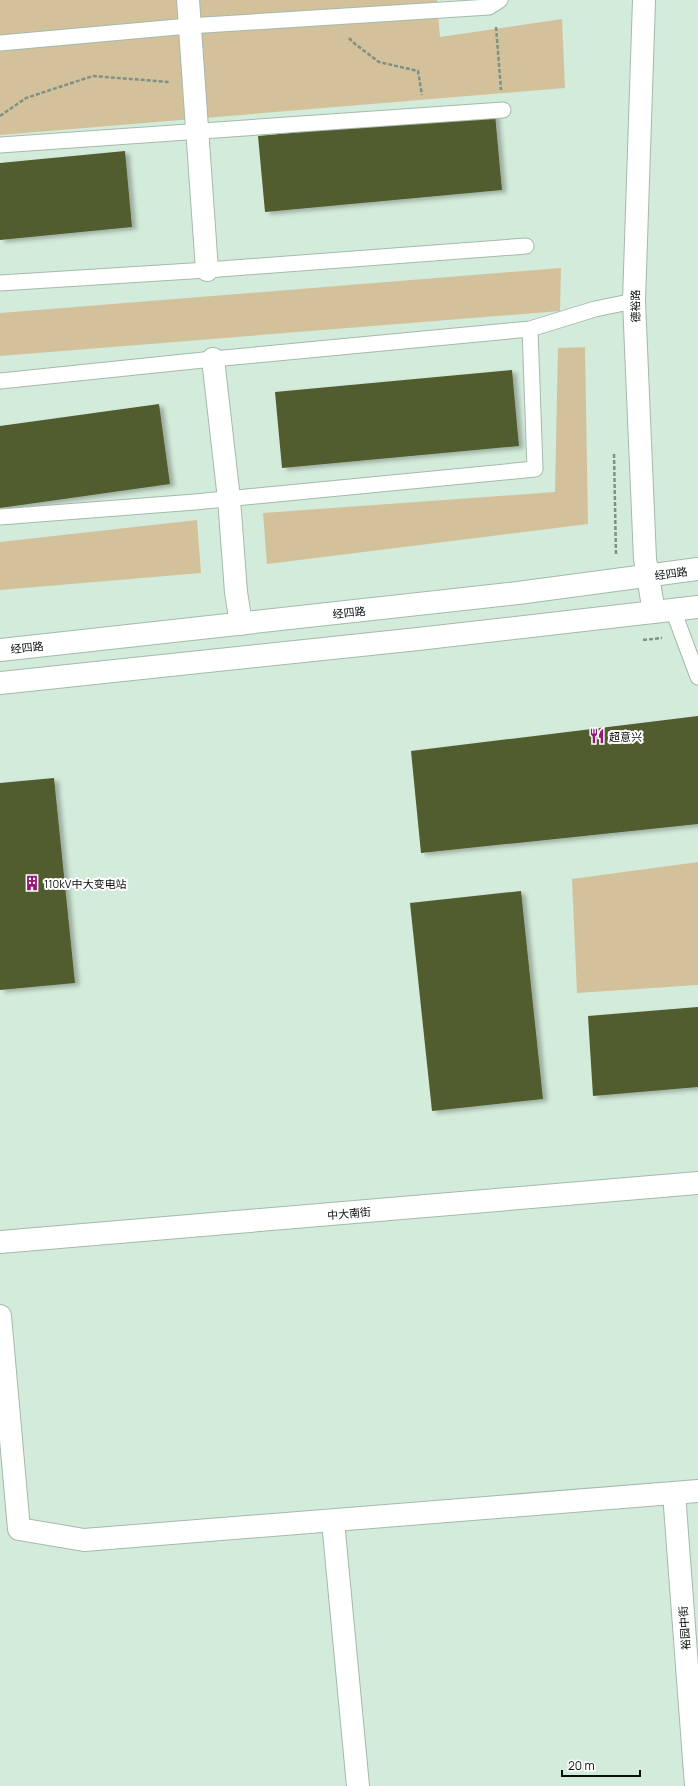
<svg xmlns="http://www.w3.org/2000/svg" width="698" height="1786" viewBox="0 0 698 1786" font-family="Manrope,'Noto Sans SC',sans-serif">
<defs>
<filter id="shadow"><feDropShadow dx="4.5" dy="2.5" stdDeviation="2" flood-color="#0004"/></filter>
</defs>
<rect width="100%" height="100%" fill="#d3ebda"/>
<!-- green -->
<path fill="#d3c19c" d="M 0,0 L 437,0 L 440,37 L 562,19 L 565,88 L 0,135 Z
M 561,268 L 560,311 L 0,356 L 0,313 Z
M 585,347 L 588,524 L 267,564 L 263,513 L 555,492 L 558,348 Z
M 197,520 L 201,573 L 0,590 L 0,542 Z
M 698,862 L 698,985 L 577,993 L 572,879 Z"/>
<!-- building -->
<path fill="#515d2e" filter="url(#shadow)" d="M 495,114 L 502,190 L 265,212 L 258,136 Z
M 125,151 L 132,227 L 0,240 L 0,163 Z
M 512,370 L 519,446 L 282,468 L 275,392 Z
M 159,404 L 170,484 L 0,508 L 0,426 Z
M 698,716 L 698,824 L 421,853 L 411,751 Z
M 54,778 L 75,983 L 0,990 L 0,783 Z
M 521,891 L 543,1099 L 432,1111 L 410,903 Z
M 698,1007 L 698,1087 L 593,1096 L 588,1016 Z"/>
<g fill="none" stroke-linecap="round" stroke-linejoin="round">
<defs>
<path id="service" d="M 0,43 L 189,26 L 489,7 L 500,0
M 0,145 L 503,110
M 0,283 L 207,270 L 526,246
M 0,381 L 213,359 L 530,329 L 595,309 L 634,301
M 0,517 L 195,502 L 535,469 L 530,329
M 673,610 L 698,677"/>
<path id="minor" d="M 188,0 L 207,270
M 213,359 L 229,499 L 236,592 L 241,624
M 0,1242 L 698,1183
M 0,1316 L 19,1529 L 84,1540 L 698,1491
M 674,1493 L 696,1786
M 333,1521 L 358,1786"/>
<path id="tertiary" d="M 644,0 L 634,301 L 645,559 L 654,612"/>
<path id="secondary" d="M 0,650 L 518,593 L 698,569
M 0,683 L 418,639 L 698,607"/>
</defs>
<!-- service casing -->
<use href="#service" stroke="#a3baaa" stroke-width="17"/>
<!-- minor casing -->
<use href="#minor" stroke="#a3baaa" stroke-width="24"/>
<!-- tertiary casing -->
<use href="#tertiary" stroke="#a3baaa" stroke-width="24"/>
<!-- secondary casing -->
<use href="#secondary" stroke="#a3baaa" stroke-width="24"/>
<!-- path -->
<path stroke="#7f9084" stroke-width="2.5" stroke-dasharray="4 2" stroke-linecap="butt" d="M 496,27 L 501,90
M 349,38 L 355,44 L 379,62 L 418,71 L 422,95
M 0,116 L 26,98 L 93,76 L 169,82
M 614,454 L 616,555
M 643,640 L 662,638"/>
<!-- service -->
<use href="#service" stroke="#fff" stroke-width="15"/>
<!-- minor -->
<use href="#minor" stroke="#fff" stroke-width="22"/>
<!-- tertiary -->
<use href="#tertiary" stroke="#fff" stroke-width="22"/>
<!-- secondary -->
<use href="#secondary" stroke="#fff" stroke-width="22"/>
</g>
<!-- icons -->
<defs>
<symbol id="restaurant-bare" viewBox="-9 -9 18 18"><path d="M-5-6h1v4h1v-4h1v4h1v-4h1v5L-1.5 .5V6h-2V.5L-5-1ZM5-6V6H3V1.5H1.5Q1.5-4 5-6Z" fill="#941975" stroke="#fff" stroke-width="2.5" paint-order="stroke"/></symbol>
<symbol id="building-bare" viewBox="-9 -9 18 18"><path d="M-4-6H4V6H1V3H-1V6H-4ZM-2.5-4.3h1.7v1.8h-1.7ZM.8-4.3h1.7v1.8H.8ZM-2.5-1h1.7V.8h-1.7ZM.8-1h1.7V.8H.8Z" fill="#941975" stroke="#fff" stroke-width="2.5" paint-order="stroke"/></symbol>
</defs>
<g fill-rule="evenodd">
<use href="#restaurant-bare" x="586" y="725" width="22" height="22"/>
<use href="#building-bare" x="21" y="872" width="22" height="22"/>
</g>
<g text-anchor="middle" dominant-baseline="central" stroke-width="4" stroke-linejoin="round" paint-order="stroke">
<!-- street labels -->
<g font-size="11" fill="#070f0a" stroke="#fff">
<text transform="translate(635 306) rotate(-91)">德裕路</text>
<text transform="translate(671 573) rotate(-8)">经四路</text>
<text transform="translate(349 612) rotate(-6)">经四路</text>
<text transform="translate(27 647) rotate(-6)">经四路</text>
<text transform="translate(349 1213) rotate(-5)">中大南街</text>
<text transform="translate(684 1628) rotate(-94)">裕园中街</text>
</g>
<!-- poi labels -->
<g font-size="11" fill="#070f0a" stroke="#fff" text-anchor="start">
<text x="609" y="736">超意兴</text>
<text x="44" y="883">110kV中大变电站</text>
</g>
</g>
<!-- scale -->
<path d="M562 1770v6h78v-6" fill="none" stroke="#070f0a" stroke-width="2"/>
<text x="568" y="1770" font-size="12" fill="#070f0a" stroke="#ffffff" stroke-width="3" paint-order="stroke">20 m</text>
</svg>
